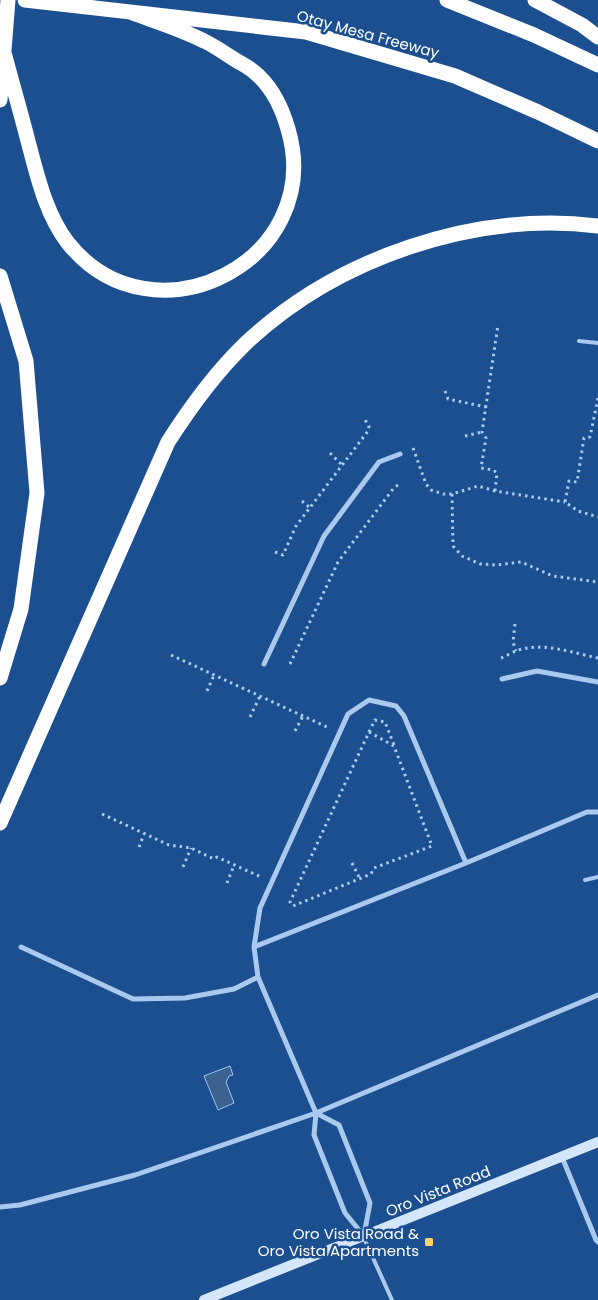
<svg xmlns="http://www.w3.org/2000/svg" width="598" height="1300" viewBox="0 0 598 1300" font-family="Poppins,sans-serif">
<rect width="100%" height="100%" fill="#1b4f8f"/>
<!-- water -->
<path fill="#3c6290" stroke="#9cc4f0" d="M 230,1066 L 233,1075 L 229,1076 L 226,1082 L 234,1103 L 218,1110 L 204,1076 Z"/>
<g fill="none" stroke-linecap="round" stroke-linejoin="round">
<!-- path -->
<path stroke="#a9c9ee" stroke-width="3" stroke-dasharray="2.5 4" stroke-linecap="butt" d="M 445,391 L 448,399 L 486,407
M 598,398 L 590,437 L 584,438 L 577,482 L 569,481 L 565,502 L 578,511 L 598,517
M 465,436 L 482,432
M 413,448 L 426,484 L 431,490 L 443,494 L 452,494 L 478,486 L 495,491 L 565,502
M 330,453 L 342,465
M 495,491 L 497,473 L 493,470 L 481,468 L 486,438 L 482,432 L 498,325
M 452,494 L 453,546 L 462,556 L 480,564 L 496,565 L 521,562 L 553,576 L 598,582
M 302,501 L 309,507
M 275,552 L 283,555 L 296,526 L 368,431 L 369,426 L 365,420
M 515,624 L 513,642 L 516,651
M 171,655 L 329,728
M 501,658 C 506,656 511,653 516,651 C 541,641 573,653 598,658
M 290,664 L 338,562 L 393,489 L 399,484
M 207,691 L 214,675
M 250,717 L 260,696
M 295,731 L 303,716
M 369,732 L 394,746 L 432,846 L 374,868 L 371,874 L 293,906 L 290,902 Z
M 369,732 L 375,720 L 385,722 L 394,745
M 102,814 L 169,845 L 191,848 L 214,859 L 217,857 L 261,877
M 139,847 L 144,834
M 352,863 L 360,879
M 183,867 L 191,848
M 227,883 L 234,865"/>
<!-- service -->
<path stroke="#a9c9ee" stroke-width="4" d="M 579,341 L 598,343
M 585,880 L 598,877
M 364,1238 L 392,1300"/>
<!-- minor -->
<path stroke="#a9c9ee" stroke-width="5" d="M 264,664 L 324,536 L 379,462 L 400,454
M 502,679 L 537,671 L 598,682
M 21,947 L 133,999 L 185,998 L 234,989 L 258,977
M 254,947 L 466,863 L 587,812 L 598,812
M 316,1113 L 339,1125 L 370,1203 L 364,1235
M 562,1157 L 596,1240 L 598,1242
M 0,1207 L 20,1205 L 135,1175 L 316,1113 L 598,995
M 364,1236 L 345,1213 L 314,1135 L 316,1113 L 258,977 L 254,947 L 260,908 L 348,714 L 369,700 L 396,706 L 404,716 L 466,863"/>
<!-- secondary -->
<path stroke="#d6e6fa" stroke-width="10" d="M 204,1300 L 598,1142"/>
<!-- motorway -->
<path stroke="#fff" stroke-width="15" d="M 25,0 L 306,32 L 455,76 L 538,112 L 598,141
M 447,0 L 534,35 L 598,65
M 535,0 L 582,25 L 598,37
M 3,49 C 11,79 20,110 28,141 C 37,175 46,215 68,243 C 153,349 327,261 288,129 C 282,108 271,85 253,71 C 247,66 240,63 234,59 C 224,53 215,46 204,41 C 181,29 154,21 130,12
M 0,100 L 8,0
M 0,276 L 26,361 L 37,493 L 21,609 L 0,678
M 0,823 L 168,442 C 191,406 215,373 245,344 C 336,258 474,211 598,226"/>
</g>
<!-- markers -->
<rect fill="#ffd166" stroke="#1b4f8f" stroke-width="2" x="424" y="1237" width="10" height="10" rx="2.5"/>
<g text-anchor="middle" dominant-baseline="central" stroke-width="5" stroke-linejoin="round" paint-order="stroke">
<!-- street labels -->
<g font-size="15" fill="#fff" stroke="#1b4f8f">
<text transform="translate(368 34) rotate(15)">Otay Mesa Freeway</text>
<text transform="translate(438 1191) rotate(-22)">Oro Vista Road</text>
</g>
<!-- poi labels -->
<g font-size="15" fill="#fff" stroke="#1b4f8f" text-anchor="end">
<text x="419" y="1233">Oro Vista Road &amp;<tspan x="419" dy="17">Oro Vista Apartments</tspan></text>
</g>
</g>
</svg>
